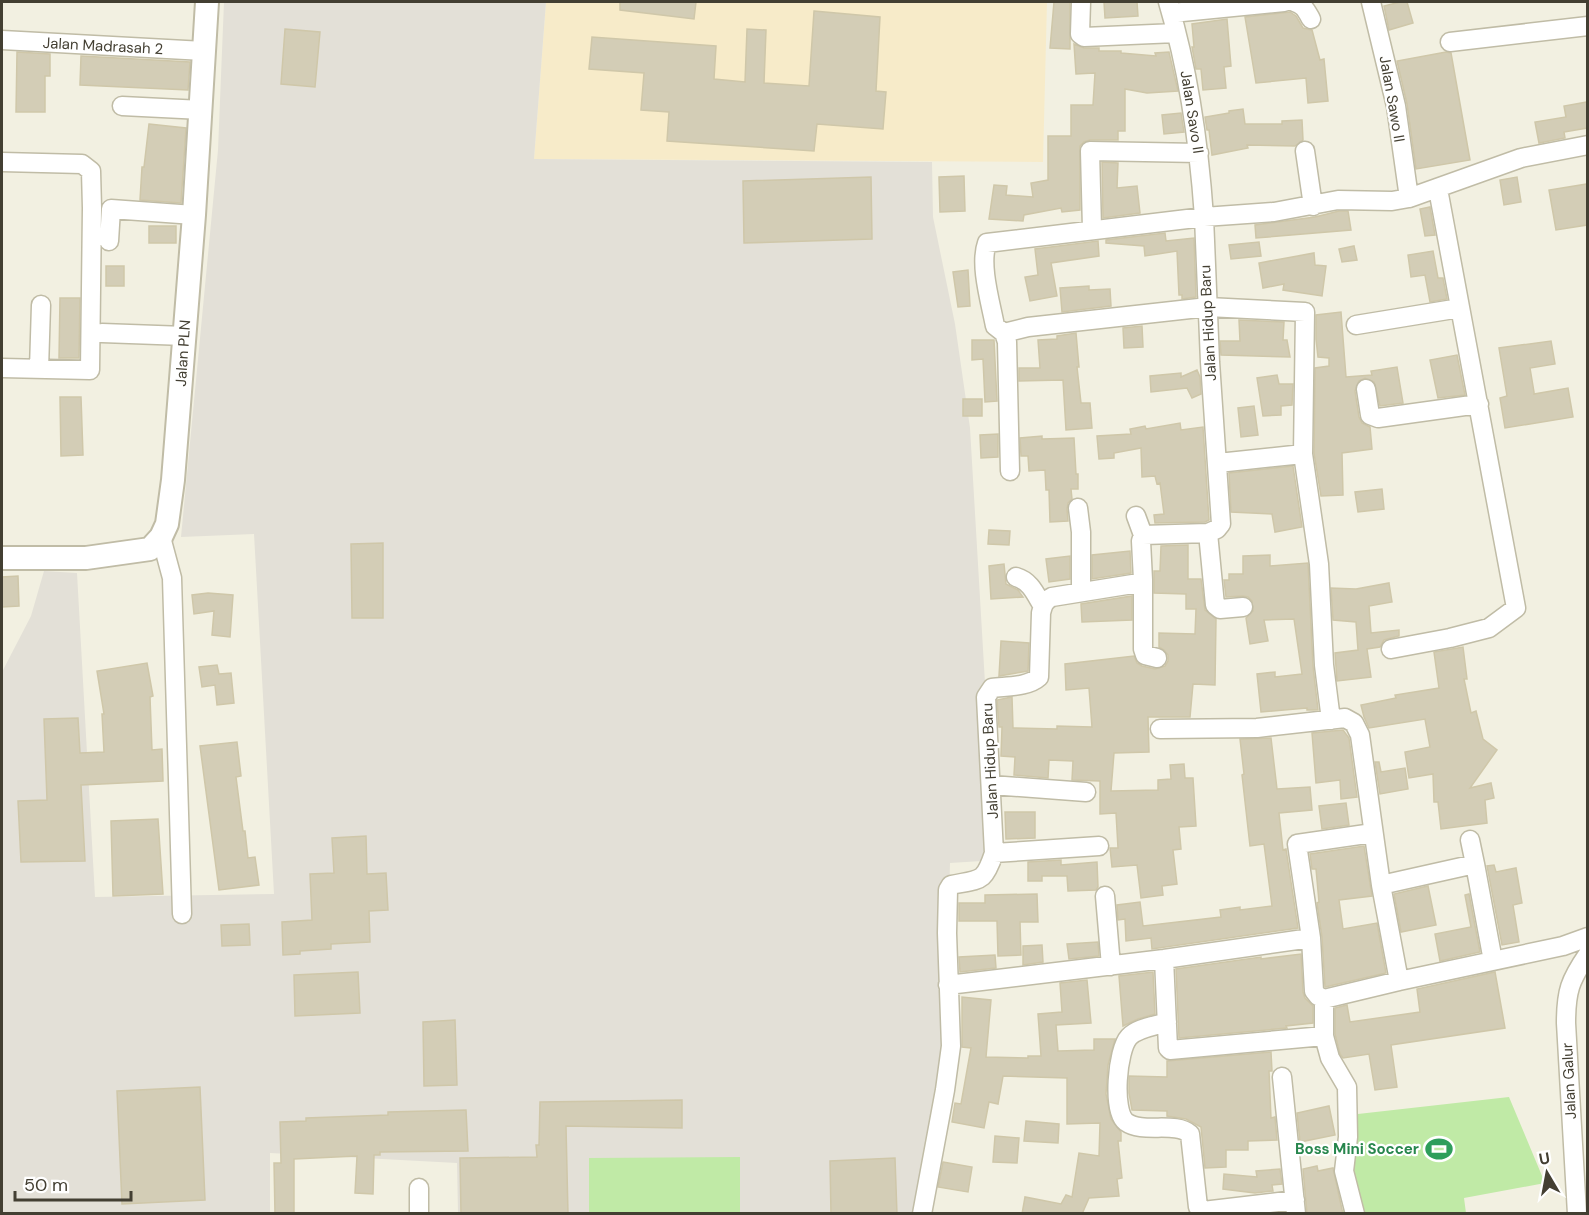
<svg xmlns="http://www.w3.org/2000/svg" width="1589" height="1215" viewBox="0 0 1589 1215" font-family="'DM Sans',sans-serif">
<rect width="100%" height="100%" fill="#f2f0e1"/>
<!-- commercial -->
<path fill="#f7ebc9" d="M 546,2 L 1047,2 L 1043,162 L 534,159 Z"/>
<!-- industrial -->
<path fill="#e3e0d7" d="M 224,2 L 546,2 L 534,159 L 932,162 L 933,217 L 955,324 L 970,428 L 991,785 L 996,839 L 982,861 L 950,863 L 944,1085 L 920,1213 L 458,1213 L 457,1163 L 270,1153 L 270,1213 L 2,1214 L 2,672 L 31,616 L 44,571 L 77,573 L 95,897 L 274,894 L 254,534 L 181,537 L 218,150 Z"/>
<!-- green -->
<path fill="#c0eaa6" d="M 1509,1097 L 1545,1183 L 1464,1198 L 1466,1213 L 1343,1214 L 1349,1115 Z
M 740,1157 L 740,1213 L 589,1213 L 589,1158 Z"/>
<!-- building -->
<path fill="#d3cdb6" stroke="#cfc7a9" stroke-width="1.5" d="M 620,2 L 696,2 L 694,19 L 620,10 Z
M 1054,2 L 1070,2 L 1070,49 L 1050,48 Z
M 1104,2 L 1137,2 L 1138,16 L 1105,18 Z
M 1400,2 L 1407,2 L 1413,23 L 1389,30 L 1384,6 Z
M 814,11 L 880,17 L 876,91 L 886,92 L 883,129 L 817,124 L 814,151 L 667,141 L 669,112 L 641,110 L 644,73 L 589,69 L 592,37 L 716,46 L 714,79 L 745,82 L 747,29 L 766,30 L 764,83 L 809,86 Z
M 1290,12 L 1296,16 L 1303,28 L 1312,30 L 1320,60 L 1324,59 L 1328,101 L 1308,103 L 1306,78 L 1256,83 L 1245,17 Z
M 1227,19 L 1231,66 L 1224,67 L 1226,88 L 1203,90 L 1201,69 L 1196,69 L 1192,47 L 1194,47 L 1192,24 Z
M 285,29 L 320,32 L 315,87 L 281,84 Z
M 1074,44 L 1084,48 L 1099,48 L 1099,51 L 1121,51 L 1121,53 L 1156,56 L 1155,53 L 1169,52 L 1178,91 L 1147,93 L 1125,89 L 1125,131 L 1118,131 L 1118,140 L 1090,140 L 1084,142 L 1080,146 L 1080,210 L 1062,212 L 1061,208 L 1024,215 L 1023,221 L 989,219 L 994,185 L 1007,186 L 1006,195 L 1033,197 L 1031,183 L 1048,180 L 1048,136 L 1071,136 L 1071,105 L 1093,105 L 1095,73 L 1076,74 Z
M 17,52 L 50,54 L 50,76 L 45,76 L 45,112 L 16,112 Z
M 1446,52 L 1451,53 L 1470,160 L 1416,169 L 1407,104 L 1397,61 Z
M 81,56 L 190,62 L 188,90 L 80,85 Z
M 1587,102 L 1587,128 L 1564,132 L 1565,138 L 1539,143 L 1535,122 L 1566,117 L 1564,106 Z
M 1243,109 L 1245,124 L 1282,124 L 1282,121 L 1302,120 L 1303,140 L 1295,146 L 1247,145 L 1248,148 L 1212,155 L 1209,130 L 1207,130 L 1205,117 L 1229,113 L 1229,111 Z
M 1181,113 L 1184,132 L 1164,134 L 1162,115 Z
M 149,124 L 186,128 L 181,203 L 140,200 L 142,167 L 144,167 Z
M 1102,162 L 1118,163 L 1117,188 L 1137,186 L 1140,213 L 1103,218 Z
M 964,176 L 965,211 L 940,212 L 939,177 Z
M 871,177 L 872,239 L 744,243 L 743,181 Z
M 1517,177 L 1521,202 L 1504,205 L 1500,180 Z
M 1587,184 L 1587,225 L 1556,230 L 1549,190 Z
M 1430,207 L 1435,235 L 1425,236 L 1420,209 Z
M 1339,211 L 1348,211 L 1351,230 L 1256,238 L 1255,225 L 1315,217 Z
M 149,226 L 176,226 L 176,243 L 149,243 Z
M 1165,233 L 1166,241 L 1194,238 L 1196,297 L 1182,299 L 1182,295 L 1179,295 L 1177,251 L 1145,256 L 1144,246 L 1106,243 L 1106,240 Z
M 1098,241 L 1099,256 L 1051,263 L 1057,296 L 1030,301 L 1025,277 L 1038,275 L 1035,249 Z
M 1259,242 L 1261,256 L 1231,259 L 1229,245 Z
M 1354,246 L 1357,260 L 1342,262 L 1339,249 Z
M 1433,251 L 1438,278 L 1443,278 L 1447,299 L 1430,302 L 1425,275 L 1411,277 L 1408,255 Z
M 1314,253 L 1315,265 L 1326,266 L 1322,296 L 1283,290 L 1284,284 L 1263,288 L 1259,263 Z
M 106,266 L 124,266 L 124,286 L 106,286 Z
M 968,270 L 970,306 L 958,307 L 953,272 Z
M 1089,286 L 1089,290 L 1110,289 L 1111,306 L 1062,312 L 1060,288 Z
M 60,298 L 80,298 L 79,358 L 59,358 Z
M 1341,312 L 1346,377 L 1372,375 L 1371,371 L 1397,367 L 1403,403 L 1380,406 L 1374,382 L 1365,378 L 1359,381 L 1355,391 L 1359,417 L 1362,423 L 1370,427 L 1372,449 L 1342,453 L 1343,495 L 1321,496 L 1314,453 L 1315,368 L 1329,366 L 1329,358 L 1318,357 L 1316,339 L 1316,315 Z
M 1239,320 L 1284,322 L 1283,340 L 1287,340 L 1290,357 L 1221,355 L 1220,341 L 1240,341 Z
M 1142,326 L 1143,347 L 1124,348 L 1123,328 Z
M 1076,333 L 1079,367 L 1077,367 L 1081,403 L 1090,403 L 1092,428 L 1066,430 L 1063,380 L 1019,381 L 1019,368 L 1040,368 L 1038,340 L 1057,339 L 1057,336 Z
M 972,340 L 994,340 L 997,401 L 985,402 L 983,359 L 972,360 Z
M 1551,341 L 1555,364 L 1530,368 L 1534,392 L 1534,394 L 1568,388 L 1573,417 L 1505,428 L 1500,398 L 1507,396 L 1499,348 Z
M 1457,355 L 1465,395 L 1438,398 L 1430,360 Z
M 1197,370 L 1200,377 L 1201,394 L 1192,398 L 1187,388 L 1151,392 L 1150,376 L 1181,373 L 1181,377 Z
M 1277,375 L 1279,384 L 1293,384 L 1292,405 L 1281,406 L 1281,415 L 1263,416 L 1257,378 Z
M 60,397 L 81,397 L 83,455 L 61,456 Z
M 963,399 L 982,399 L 982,416 L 963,416 Z
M 1254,406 L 1258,435 L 1241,437 L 1238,408 Z
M 1180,423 L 1181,430 L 1203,427 L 1209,520 L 1205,522 L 1155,523 L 1154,515 L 1164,514 L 1160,483 L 1157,484 L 1155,476 L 1142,477 L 1141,448 L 1114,453 L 1114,458 L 1099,459 L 1097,436 L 1131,434 L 1130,429 L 1145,426 L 1146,429 Z
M 998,434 L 998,457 L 981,458 L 980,435 Z
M 1042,436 L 1042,439 L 1074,438 L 1076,474 L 1078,474 L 1078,489 L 1071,489 L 1072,499 L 1068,503 L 1067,509 L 1068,521 L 1050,522 L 1049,490 L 1046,490 L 1045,470 L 1029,471 L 1028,456 L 1021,456 L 1020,438 Z
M 1293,466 L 1302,527 L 1275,532 L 1272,514 L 1231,512 L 1229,473 Z
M 1382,489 L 1384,509 L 1358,512 L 1355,492 Z
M 989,530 L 1010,531 L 1009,545 L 988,544 Z
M 383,543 L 383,618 L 352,618 L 351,544 Z
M 1188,545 L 1188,579 L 1201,579 L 1205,610 L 1216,619 L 1215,685 L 1193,684 L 1190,717 L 1148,717 L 1149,752 L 1114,753 L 1111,791 L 1158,790 L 1158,780 L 1171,779 L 1170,765 L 1184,764 L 1185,778 L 1193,778 L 1196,826 L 1179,827 L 1181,849 L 1173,850 L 1177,884 L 1162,886 L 1163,895 L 1141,898 L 1137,865 L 1112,867 L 1110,848 L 1118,848 L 1116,813 L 1100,814 L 1100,781 L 1072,780 L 1073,761 L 1049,760 L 1048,778 L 1014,775 L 1015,757 L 1001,756 L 1002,727 L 999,727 L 997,700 L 1012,697 L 1013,728 L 1057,729 L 1057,726 L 1092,727 L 1089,688 L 1066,690 L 1065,664 L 1134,656 L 1137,663 L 1142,666 L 1155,669 L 1165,666 L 1168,661 L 1168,655 L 1164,650 L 1159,647 L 1159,633 L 1195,634 L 1196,609 L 1186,609 L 1186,594 L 1154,593 L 1154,571 L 1160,571 L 1161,546 Z
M 1130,551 L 1131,573 L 1092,579 L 1092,555 Z
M 1270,555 L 1270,566 L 1308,563 L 1313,666 L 1318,710 L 1307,710 L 1307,708 L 1261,712 L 1257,674 L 1275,672 L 1275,677 L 1302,674 L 1294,619 L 1264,620 L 1268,641 L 1250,644 L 1246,618 L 1253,611 L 1252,601 L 1248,597 L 1243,596 L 1226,597 L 1224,580 L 1229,580 L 1229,574 L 1243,574 L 1243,556 Z
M 1070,556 L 1070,579 L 1049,582 L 1046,559 Z
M 1004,564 L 1006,584 L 1018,590 L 1023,597 L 991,599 L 989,566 Z
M 18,576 L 19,606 L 2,607 L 2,577 Z
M 1389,583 L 1392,602 L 1369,606 L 1371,633 L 1399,630 L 1399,636 L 1384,640 L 1380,647 L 1367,649 L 1371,677 L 1337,681 L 1335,653 L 1358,650 L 1356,622 L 1333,620 L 1331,588 L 1356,589 Z
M 208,593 L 233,595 L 230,637 L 212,635 L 214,611 L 194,614 L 192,595 Z
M 1132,596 L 1132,620 L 1082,622 L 1081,604 Z
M 1001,641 L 1029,643 L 1028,671 L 999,676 Z
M 1463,647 L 1467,679 L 1464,679 L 1471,713 L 1476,711 L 1483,739 L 1497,750 L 1470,788 L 1491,783 L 1494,798 L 1485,800 L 1487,823 L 1441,829 L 1438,802 L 1434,802 L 1433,774 L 1409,778 L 1405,752 L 1430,747 L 1425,719 L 1369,728 L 1364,717 L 1361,705 L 1396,698 L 1395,695 L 1439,688 L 1434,652 Z
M 147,663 L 153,696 L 150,697 L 152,750 L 162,749 L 163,781 L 81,785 L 85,861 L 21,862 L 18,801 L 47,800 L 44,719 L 78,718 L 80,753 L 104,752 L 102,714 L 104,714 L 97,671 Z
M 217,665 L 219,674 L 231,673 L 234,703 L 217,705 L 215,685 L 202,687 L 199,667 Z
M 1343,730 L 1349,738 L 1357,797 L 1341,799 L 1340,780 L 1316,783 L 1312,733 Z
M 1271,738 L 1277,789 L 1310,787 L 1312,810 L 1279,813 L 1283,850 L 1286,849 L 1298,928 L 1152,949 L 1151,938 L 1126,941 L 1125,919 L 1118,920 L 1117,905 L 1140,902 L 1143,926 L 1221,917 L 1220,910 L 1240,907 L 1240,910 L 1272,906 L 1264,844 L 1250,846 L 1242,775 L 1244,774 L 1240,739 Z
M 237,742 L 241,776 L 236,777 L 243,831 L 245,831 L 248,858 L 255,857 L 259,885 L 219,890 L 200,746 Z
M 1375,762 L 1379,762 L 1381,772 L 1405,768 L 1408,789 L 1380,794 Z
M 1346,803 L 1349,825 L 1322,829 L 1319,806 Z
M 1005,812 L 1035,812 L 1035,838 L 1006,839 Z
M 158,819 L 163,894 L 113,896 L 111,821 Z
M 366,836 L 367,874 L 386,873 L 388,910 L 369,911 L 370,942 L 331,944 L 331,949 L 300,951 L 300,954 L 283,955 L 282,922 L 312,920 L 310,874 L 334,873 L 332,838 Z
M 1364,846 L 1372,896 L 1339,900 L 1343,929 L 1377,923 L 1386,973 L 1325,987 L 1322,937 L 1317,903 L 1319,902 L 1316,869 L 1312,869 L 1310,854 Z
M 1061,860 L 1061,865 L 1097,862 L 1098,887 L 1096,890 L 1068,891 L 1067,876 L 1042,876 L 1042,881 L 1028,881 L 1028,862 Z
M 1494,865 L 1496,872 L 1516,868 L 1522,903 L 1513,905 L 1519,942 L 1502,945 L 1487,866 Z
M 1428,886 L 1436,925 L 1401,932 L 1394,894 Z
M 1037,894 L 1038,922 L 1020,922 L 1021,955 L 998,956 L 997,921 L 959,921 L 959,903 L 985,903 L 985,895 Z
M 1469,894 L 1480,952 L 1440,961 L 1435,934 L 1471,927 L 1465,895 Z
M 249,924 L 250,945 L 222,946 L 221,925 Z
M 1098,942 L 1099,956 L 1069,959 L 1067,944 Z
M 1042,945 L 1043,962 L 1023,965 L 1023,946 Z
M 1301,954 L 1303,992 L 1305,998 L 1313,1006 L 1313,1023 L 1286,1026 L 1287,1028 L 1179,1038 L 1176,969 L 1261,957 L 1261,959 Z
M 995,955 L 996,968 L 960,972 L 959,957 Z
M 358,972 L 360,1013 L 295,1016 L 294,975 Z
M 1153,972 L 1155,1014 L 1138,1019 L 1123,1026 L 1119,976 Z
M 1495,972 L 1505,1028 L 1391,1045 L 1397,1087 L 1375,1090 L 1369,1054 L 1343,1058 L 1340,1054 L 1335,1034 L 1335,1008 L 1347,1005 L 1350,1022 L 1420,1012 L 1417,989 Z
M 1087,980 L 1091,1023 L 1056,1025 L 1058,1051 L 1094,1050 L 1094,1039 L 1115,1039 L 1108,1065 L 1106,1094 L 1111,1119 L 1121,1132 L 1121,1141 L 1118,1141 L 1122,1178 L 1117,1179 L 1119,1196 L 1089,1198 L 1082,1214 L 1022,1214 L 1025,1197 L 1061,1204 L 1066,1195 L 1072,1197 L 1079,1153 L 1099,1156 L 1100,1123 L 1067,1124 L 1067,1078 L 1003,1076 L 998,1104 L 989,1102 L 984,1128 L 952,1122 L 955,1103 L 961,1104 L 971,1048 L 962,1047 L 962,997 L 991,1000 L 986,1057 L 1028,1058 L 1028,1056 L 1041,1056 L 1038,1014 L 1062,1012 L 1060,983 Z
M 455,1020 L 457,1085 L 424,1086 L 423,1022 Z
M 1271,1052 L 1272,1071 L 1269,1071 L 1271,1118 L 1275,1117 L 1277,1140 L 1248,1141 L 1248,1150 L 1226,1150 L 1226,1167 L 1205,1168 L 1201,1127 L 1186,1119 L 1167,1116 L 1167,1111 L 1132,1110 L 1129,1093 L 1129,1076 L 1167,1077 L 1167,1061 Z
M 200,1087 L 205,1200 L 122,1204 L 117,1091 Z
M 682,1100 L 682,1128 L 566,1126 L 568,1214 L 461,1214 L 460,1158 L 537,1157 L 536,1145 L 539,1145 L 540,1102 Z
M 1329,1106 L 1335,1135 L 1300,1142 L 1297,1113 Z
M 466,1110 L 468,1151 L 380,1152 L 380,1155 L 374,1155 L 373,1194 L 355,1193 L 357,1156 L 294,1159 L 294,1214 L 275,1214 L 274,1163 L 281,1163 L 280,1122 L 306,1121 L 306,1118 L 388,1115 L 388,1112 Z
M 1026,1121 L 1059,1124 L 1058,1143 L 1024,1141 Z
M 995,1136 L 1019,1138 L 1017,1163 L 993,1162 Z
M 895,1158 L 897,1214 L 831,1214 L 830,1161 Z
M 943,1162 L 972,1167 L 968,1192 L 938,1187 Z
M 1317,1166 L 1318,1171 L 1333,1168 L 1343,1214 L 1307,1214 L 1303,1169 Z
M 1280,1169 L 1282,1184 L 1272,1185 L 1273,1191 L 1255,1193 L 1223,1189 L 1224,1174 L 1257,1177 L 1256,1171 Z"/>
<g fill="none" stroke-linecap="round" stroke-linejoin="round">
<defs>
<path id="minor" d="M 1081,2 L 1080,34 L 1084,37 L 1176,33
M 1294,2 C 1304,5 1306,10 1311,19
M 1371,2 L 1396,106 L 1409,198
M 1172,13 L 1284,2
M 2,40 L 204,51
M 1450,42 L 1588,26
M 122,106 L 202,110
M 1305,151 L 1313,206
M 2,162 L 82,164 L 91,171 L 92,208 L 90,370 L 2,368
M 1092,229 L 1090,151 L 1199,153
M 109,241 L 111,209 L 194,215
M 1356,325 L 1460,308
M 102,333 L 185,336
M 1004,333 L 1028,327 L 1208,307 L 1305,312 L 1303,454 L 1319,564 L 1324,665 L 1331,720
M 39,369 L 41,305
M 1366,389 L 1370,415 L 1378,418 L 1479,404
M 1218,463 L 1303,454
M 1010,471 L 1007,342 L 1004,333 L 995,326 C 991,304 979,265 987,243 L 1204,217 C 1199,144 1189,72 1168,2
M 1078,508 L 1081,532 L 1081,592
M 1136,516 L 1143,535
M 1208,533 L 1215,605 L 1220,609 L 1243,607
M 161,537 L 172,578 L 182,914
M 1016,577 C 1030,581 1035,593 1042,605
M 1143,580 L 1143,649 L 1145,655 L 1157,658
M 1391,649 L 1450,638 L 1489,628 L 1516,608 L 1438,189
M 1160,729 L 1257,728 L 1345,718 L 1354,723 L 1360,735 L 1381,885 L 1399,981
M 991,785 L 1086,792
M 1470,840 L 1475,864
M 994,853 L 1099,846
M 1381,885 L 1475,864 L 1493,961
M 1105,896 L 1111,966
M 1311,938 L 1297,844 L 1373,833
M 1164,959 L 1168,1048 L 1170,1050 L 1324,1036
M 948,985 L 1164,959 L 1311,938 L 1314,991 L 1318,996 L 1324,999 L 1399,981 L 1563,946 L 1588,937
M 1324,999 L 1324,1036 L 1330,1058 L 1347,1087 L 1348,1137 L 1344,1171 L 1355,1214
M 1167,1022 C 1155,1026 1137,1028 1129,1037 C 1117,1050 1112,1111 1126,1122 C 1143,1134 1175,1121 1190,1134 L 1198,1207 L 1203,1211 L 1295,1200
M 1282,1077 L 1296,1214
M 419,1214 L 419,1188
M 922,1214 L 945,1090 L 951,1046 L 947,933 L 948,890 L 951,885 C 981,879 984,883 994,853 L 986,697 L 992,688 C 1007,686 1028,687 1039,677 L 1041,613 C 1043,605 1044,601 1052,597 L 1139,583 L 1143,580 L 1141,541 L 1143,535 L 1208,533 L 1217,529 L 1221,524 L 1210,362 L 1204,217 L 1274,212 L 1338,200 L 1392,201 L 1409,198 L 1521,158 L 1588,145
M 1577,1214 L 1566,1023 C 1566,991 1570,980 1588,954"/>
<path id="tertiary" d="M 2,558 L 86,558 L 150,549 L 161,537 L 167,524 L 173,480 L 194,215 L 207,2"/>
</defs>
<!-- minor casing -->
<use href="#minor" stroke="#c0bca6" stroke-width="21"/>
<!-- tertiary casing -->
<use href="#tertiary" stroke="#c0bca6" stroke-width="26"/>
<!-- minor -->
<use href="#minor" stroke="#fff" stroke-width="18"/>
<!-- tertiary -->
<use href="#tertiary" stroke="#fff" stroke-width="22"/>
</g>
<!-- icons -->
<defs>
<symbol id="stadium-bare" viewBox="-9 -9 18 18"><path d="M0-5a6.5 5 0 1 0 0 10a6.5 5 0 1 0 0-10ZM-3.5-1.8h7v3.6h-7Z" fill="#2e9e5b" stroke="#fff" stroke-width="2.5" paint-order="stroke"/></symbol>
</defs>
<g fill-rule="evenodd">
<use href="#stadium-bare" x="1420" y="1130" width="38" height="38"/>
</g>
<g text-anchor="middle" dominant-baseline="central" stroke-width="4.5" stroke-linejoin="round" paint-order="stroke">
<!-- street labels -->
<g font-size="15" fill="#433f32" stroke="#fff">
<text transform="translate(103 46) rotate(3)">Jalan Madrasah 2</text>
<text transform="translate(1392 99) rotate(80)">Jalan Sawo II</text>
<text transform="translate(1192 112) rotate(81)">Jalan Savo II</text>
<text transform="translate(1208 323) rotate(-93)">Jalan Hidup Baru</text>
<text transform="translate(183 353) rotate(-86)">Jalan PLN</text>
<text transform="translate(990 761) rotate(-93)">Jalan Hidup Baru</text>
<text transform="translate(1569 1081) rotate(-93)">Jalan Galur</text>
</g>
<!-- leisure labels -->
<g font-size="15" font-weight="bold" fill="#27864d" stroke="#fff" text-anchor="end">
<text x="1419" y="1149">Boss Mini Soccer</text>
</g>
</g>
<!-- border -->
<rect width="1589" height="1215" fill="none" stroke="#433f32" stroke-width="6"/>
<!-- north arrow -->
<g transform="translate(1547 1173) rotate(350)" stroke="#ffffff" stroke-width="4.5" paint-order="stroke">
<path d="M0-4.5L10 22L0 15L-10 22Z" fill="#433f32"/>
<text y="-9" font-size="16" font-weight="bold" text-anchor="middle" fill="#433f32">U</text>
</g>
<!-- scale -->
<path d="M15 1191v9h116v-9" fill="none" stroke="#433f32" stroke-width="3"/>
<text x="24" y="1191" font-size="18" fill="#433f32" stroke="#ffffff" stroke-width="4.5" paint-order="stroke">50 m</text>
</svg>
